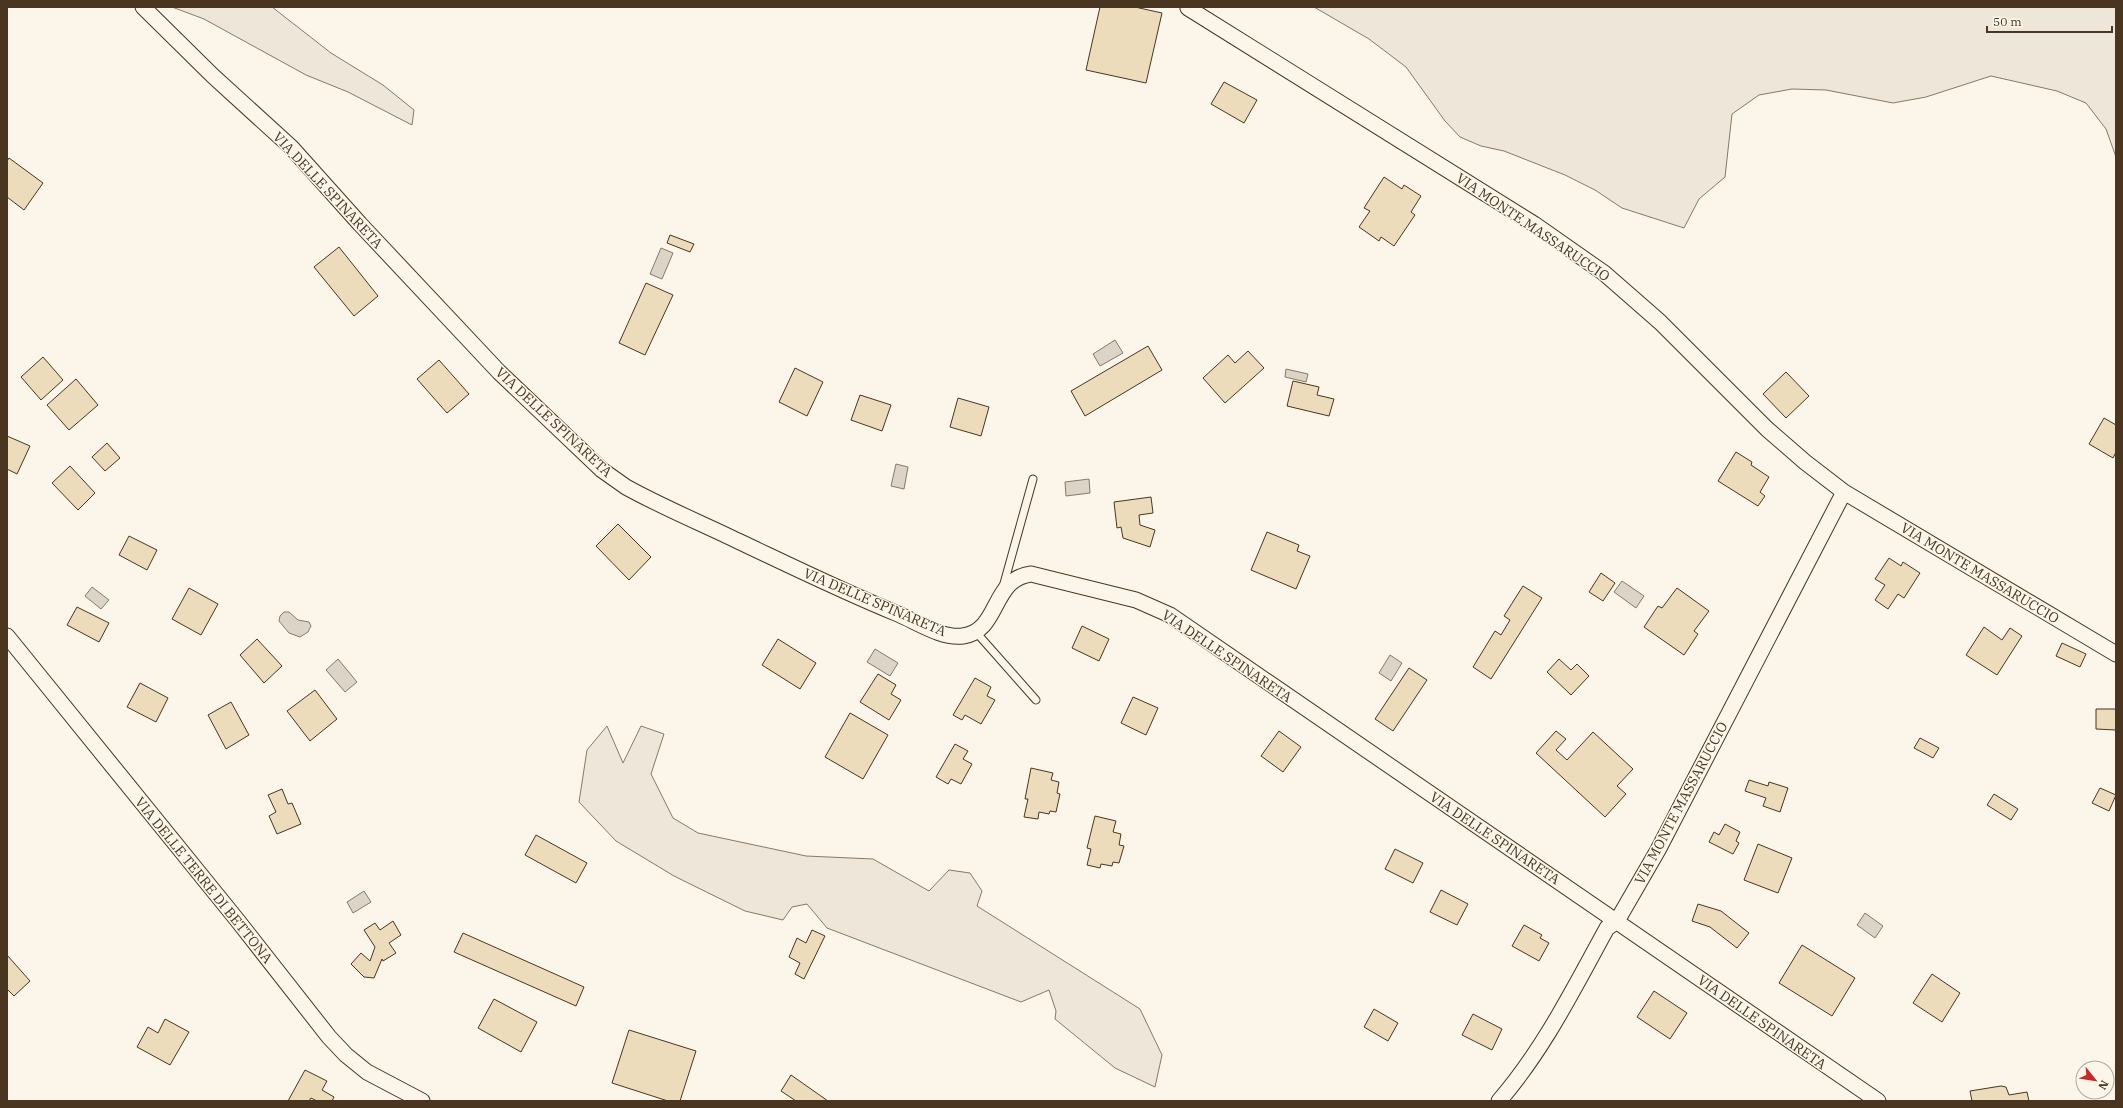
<svg xmlns="http://www.w3.org/2000/svg" width="2123" height="1108" viewBox="0 0 2123 1108" font-family="'IBM Plex Serif',serif">
<rect width="100%" height="100%" fill="#fbf6e9"/>
<!-- green -->
<path fill="#ede6d9" stroke="#887966" d="M 172,7 L 272,7 L 331,53 L 383,85 L 414,110 L 412,125 L 348,92 L 306,75 L 204,19 Z
M 1314,7 L 2116,7 L 2116,157 L 2106,129 L 2086,103 L 2057,91 L 1991,76 L 1926,97 L 1893,103 L 1826,90 L 1792,89 L 1759,95 L 1732,114 L 1725,177 L 1699,199 L 1684,228 L 1622,208 L 1595,190 L 1565,175 L 1504,151 L 1481,146 L 1460,137 L 1445,121 L 1406,67 L 1369,39 Z
M 607,726 L 623,763 L 641,726 L 664,734 L 651,774 L 673,818 L 698,833 L 806,856 L 873,859 L 929,891 L 949,870 L 970,873 L 982,891 L 977,906 L 1140,1009 L 1162,1055 L 1155,1087 L 1115,1068 L 1055,1019 L 1056,1011 L 1049,990 L 1021,1002 L 827,928 L 807,904 L 792,907 L 783,920 L 745,911 L 674,876 L 616,841 L 579,802 L 587,750 Z"/>
<!-- water -->
<path fill="#dcd4c6" stroke="#887966" d="M 661,248 L 673,253 L 662,279 L 650,274 Z
M 1115,340 L 1123,353 L 1100,366 L 1093,354 Z
M 1286,369 L 1308,374 L 1306,382 L 1285,377 Z
M 896,464 L 908,467 L 904,489 L 891,486 Z
M 1089,479 L 1090,493 L 1066,496 L 1065,482 Z
M 1622,581 L 1644,596 L 1636,608 L 1614,592 Z
M 92,587 L 109,600 L 101,609 L 85,596 Z
M 284,612 L 289,612 L 298,620 L 309,622 L 311,626 L 308,632 L 300,637 L 289,633 L 279,621 L 280,616 Z
M 875,649 L 898,663 L 890,676 L 867,662 Z
M 1390,655 L 1402,663 L 1391,681 L 1379,673 Z
M 338,659 L 357,682 L 345,692 L 326,670 Z
M 364,891 L 371,902 L 353,913 L 347,902 Z
M 1865,913 L 1883,926 L 1875,938 L 1857,925 Z"/>
<!-- building -->
<path fill="#ecdcbc" stroke="#4a3520" d="M 1100,7 L 1135,7 L 1162,13 L 1146,83 L 1086,70 Z
M 1224,82 L 1257,100 L 1244,123 L 1211,104 Z
M 9,158 L 43,183 L 24,210 L 7,197 L 7,161 Z
M 1384,177 L 1402,189 L 1404,185 L 1421,196 L 1411,212 L 1415,215 L 1394,246 L 1381,237 L 1379,241 L 1359,227 L 1370,211 L 1364,208 Z
M 670,235 L 694,244 L 690,252 L 667,243 Z
M 339,247 L 378,296 L 354,316 L 314,267 Z
M 646,283 L 673,295 L 645,355 L 619,343 Z
M 1148,346 L 1162,370 L 1085,416 L 1071,391 Z
M 1248,351 L 1264,368 L 1225,403 L 1203,378 L 1228,355 L 1235,363 Z
M 43,357 L 63,380 L 41,400 L 21,377 Z
M 439,360 L 469,394 L 447,413 L 417,379 Z
M 795,368 L 823,382 L 807,416 L 779,402 Z
M 1786,372 L 1809,396 L 1786,418 L 1763,394 Z
M 76,379 L 98,405 L 69,430 L 47,405 Z
M 1293,381 L 1319,387 L 1317,395 L 1334,399 L 1329,416 L 1287,406 Z
M 860,395 L 891,405 L 882,431 L 851,420 Z
M 958,398 L 989,407 L 981,436 L 950,427 Z
M 2104,418 L 2116,425 L 2116,452 L 2113,458 L 2089,444 Z
M 7,436 L 30,446 L 17,474 L 7,469 Z
M 107,443 L 120,458 L 105,471 L 92,457 Z
M 1736,452 L 1752,462 L 1751,465 L 1769,477 L 1760,492 L 1765,496 L 1758,506 L 1718,481 Z
M 70,466 L 95,493 L 78,510 L 52,483 Z
M 1151,497 L 1153,513 L 1139,515 L 1140,525 L 1155,530 L 1150,547 L 1123,538 L 1121,527 L 1117,528 L 1114,502 Z
M 618,524 L 651,557 L 629,580 L 596,546 Z
M 1267,532 L 1299,545 L 1297,551 L 1310,556 L 1296,589 L 1251,570 Z
M 129,536 L 157,550 L 147,570 L 119,555 Z
M 1889,558 L 1901,566 L 1903,562 L 1920,573 L 1904,598 L 1898,594 L 1888,609 L 1875,600 L 1885,585 L 1875,579 Z
M 1601,573 L 1615,583 L 1603,601 L 1589,592 Z
M 1523,586 L 1542,598 L 1491,679 L 1473,667 L 1495,631 L 1501,635 L 1510,620 L 1504,616 Z
M 189,588 L 218,604 L 201,635 L 172,619 Z
M 1677,588 L 1709,611 L 1694,631 L 1698,634 L 1684,655 L 1644,627 L 1658,606 L 1662,608 Z
M 77,607 L 109,623 L 99,642 L 67,625 Z
M 1082,626 L 1109,639 L 1099,661 L 1072,648 Z
M 1984,627 L 2002,640 L 2010,628 L 2022,636 L 1997,675 L 1966,655 Z
M 257,639 L 282,666 L 264,683 L 240,655 Z
M 778,639 L 816,663 L 800,689 L 762,665 Z
M 2062,643 L 2086,654 L 2080,667 L 2056,656 Z
M 1559,659 L 1571,670 L 1577,664 L 1589,676 L 1571,695 L 1547,672 Z
M 1409,668 L 1427,680 L 1393,731 L 1375,719 Z
M 878,674 L 896,685 L 891,694 L 901,700 L 889,720 L 860,702 Z
M 975,678 L 991,687 L 987,696 L 995,700 L 981,724 L 965,715 L 962,720 L 953,715 Z
M 140,683 L 168,698 L 156,722 L 127,707 Z
M 315,690 L 337,719 L 310,741 L 287,711 Z
M 1133,697 L 1158,708 L 1146,735 L 1121,723 Z
M 231,702 L 249,735 L 226,749 L 208,715 Z
M 2096,709 L 2116,709 L 2116,730 L 2096,729 Z
M 850,713 L 888,735 L 863,779 L 825,757 Z
M 1279,731 L 1301,747 L 1283,772 L 1261,756 Z
M 1556,731 L 1566,739 L 1556,750 L 1567,760 L 1593,732 L 1633,769 L 1617,786 L 1626,794 L 1605,817 L 1536,753 Z
M 1920,738 L 1939,748 L 1933,758 L 1914,748 Z
M 955,744 L 968,751 L 963,759 L 972,764 L 961,784 L 951,779 L 948,784 L 936,777 Z
M 1031,768 L 1053,773 L 1051,780 L 1059,782 L 1057,793 L 1060,794 L 1056,812 L 1050,811 L 1049,814 L 1039,812 L 1038,819 L 1024,817 L 1028,799 L 1025,799 Z
M 1749,780 L 1768,786 L 1769,782 L 1788,788 L 1780,812 L 1763,806 L 1766,798 L 1745,791 Z
M 2100,788 L 2116,795 L 2109,811 L 2092,803 Z
M 282,789 L 288,804 L 292,803 L 301,824 L 277,834 L 269,816 L 276,812 L 268,795 Z
M 1994,794 L 2018,809 L 2011,820 L 1987,805 Z
M 1095,816 L 1116,821 L 1113,832 L 1121,834 L 1119,845 L 1124,846 L 1119,863 L 1113,862 L 1112,866 L 1101,864 L 1100,868 L 1087,865 L 1091,849 L 1087,848 Z
M 1725,824 L 1740,832 L 1736,841 L 1739,843 L 1733,854 L 1709,842 L 1714,832 L 1719,835 Z
M 536,835 L 587,863 L 576,883 L 525,855 Z
M 1758,844 L 1792,858 L 1778,893 L 1744,880 Z
M 1395,849 L 1423,863 L 1413,883 L 1385,869 Z
M 1441,890 L 1468,904 L 1457,925 L 1430,912 Z
M 1698,904 L 1721,911 L 1749,933 L 1737,948 L 1710,927 L 1692,921 Z
M 393,921 L 401,935 L 389,943 L 396,953 L 383,961 L 382,959 L 374,978 L 364,977 L 351,964 L 361,953 L 370,961 L 375,947 L 364,930 L 375,923 L 380,930 Z
M 1524,925 L 1542,935 L 1540,938 L 1549,943 L 1539,961 L 1512,946 Z
M 812,930 L 825,936 L 804,979 L 795,974 L 800,963 L 789,957 L 797,938 L 806,943 Z
M 463,933 L 584,987 L 576,1006 L 454,952 Z
M 1802,945 L 1855,978 L 1832,1016 L 1779,983 Z
M 7,955 L 30,981 L 14,996 L 7,989 Z
M 1932,974 L 1960,993 L 1942,1022 L 1913,1003 Z
M 1654,991 L 1687,1013 L 1670,1039 L 1637,1017 Z
M 494,999 L 537,1022 L 521,1052 L 478,1028 Z
M 1374,1009 L 1398,1023 L 1388,1041 L 1364,1027 Z
M 1473,1014 L 1502,1029 L 1492,1050 L 1462,1035 Z
M 165,1019 L 189,1032 L 170,1065 L 137,1047 L 148,1027 L 158,1033 Z
M 629,1030 L 696,1051 L 680,1101 L 668,1101 L 612,1083 Z
M 305,1070 L 327,1081 L 322,1090 L 334,1097 L 332,1101 L 317,1101 L 311,1098 L 309,1101 L 288,1101 Z
M 791,1075 L 828,1101 L 796,1101 L 781,1091 Z
M 2001,1086 L 2006,1087 L 2009,1095 L 2027,1092 L 2029,1101 L 1972,1101 L 1970,1091 Z"/>
<g fill="none" stroke-linecap="round" stroke-linejoin="round">
<defs>
<path id="service" d="M 1003,587 L 1033,479
M 975,631 L 1036,700"/>
<path id="minor" d="M 143,7 L 213,76 L 291,147 L 360,224 L 499,372 L 602,470 L 626,487 C 662,507 701,523 738,541 C 791,566 844,592 898,614 C 917,622 942,639 963,636 C 1000,631 991,579 1031,574 L 1136,600 L 1170,615 L 1878,1101
M 1188,8 L 1534,224 L 1604,273 L 1660,322 L 1767,429 L 1805,462 L 1844,492
M 7,636 L 238,921 L 329,1037 L 346,1055 L 367,1072 L 422,1101
M 1499,1101 C 1544,1049 1574,988 1607,928 L 1617,921 L 1658,850 L 1844,492 L 2116,654"/>
</defs>
<!-- service casing -->
<use href="#service" stroke="#4a3520" stroke-width="9"/>
<!-- minor casing -->
<use href="#minor" stroke="#4a3520" stroke-width="17"/>
<!-- service -->
<use href="#service" stroke="#fbf6e9" stroke-width="7"/>
<!-- minor -->
<use href="#minor" stroke="#fbf6e9" stroke-width="15"/>
</g>
<g text-anchor="middle" dominant-baseline="central" stroke-width="3" stroke-linejoin="round" paint-order="stroke">
<!-- street labels -->
<g font-size="14" fill="#4a3520" stroke="#fbf6e9">
<text transform="translate(328 190) rotate(47)">VIA DELLE SPINARETA</text>
<text transform="translate(1533 227) rotate(34)">VIA MONTE MASSARUCCIO</text>
<text transform="translate(554 422) rotate(43)">VIA DELLE SPINARETA</text>
<text transform="translate(1980 573) rotate(31)">VIA MONTE MASSARUCCIO</text>
<text transform="translate(875 602) rotate(23)">VIA DELLE SPINARETA</text>
<text transform="translate(1227 656) rotate(34)">VIA DELLE SPINARETA</text>
<text transform="translate(1681 803) rotate(-62)">VIA MONTE MASSARUCCIO</text>
<text transform="translate(1495 838) rotate(34)">VIA DELLE SPINARETA</text>
<text transform="translate(204 880) rotate(51)">VIA DELLE TERRE DI BETTONA</text>
<text transform="translate(1762 1022) rotate(35)">VIA DELLE SPINARETA</text>
</g>
</g>
<!-- border -->
<rect width="2123" height="1108" fill="none" stroke="#4a3520" stroke-width="16"/>
<!-- north arrow -->
<g transform="translate(2095 1080) rotate(120)"><circle r="19" fill="#fbf6e9" stroke="#b4a999"/>
<path d="M0-3L7 15L0 10L-7 15Z" fill="#c62828"/>
<text y="-6" font-size="11" font-weight="bold" text-anchor="middle" fill="#4a3520">N</text>
</g>
<!-- scale -->
<path d="M1987 26v6h125v-6" fill="none" stroke="#4a3520" stroke-width="2"/>
<text x="1993" y="26" font-size="12" fill="#4a3520" stroke="#fbf6e9" stroke-width="3" paint-order="stroke">50 m</text>
</svg>
